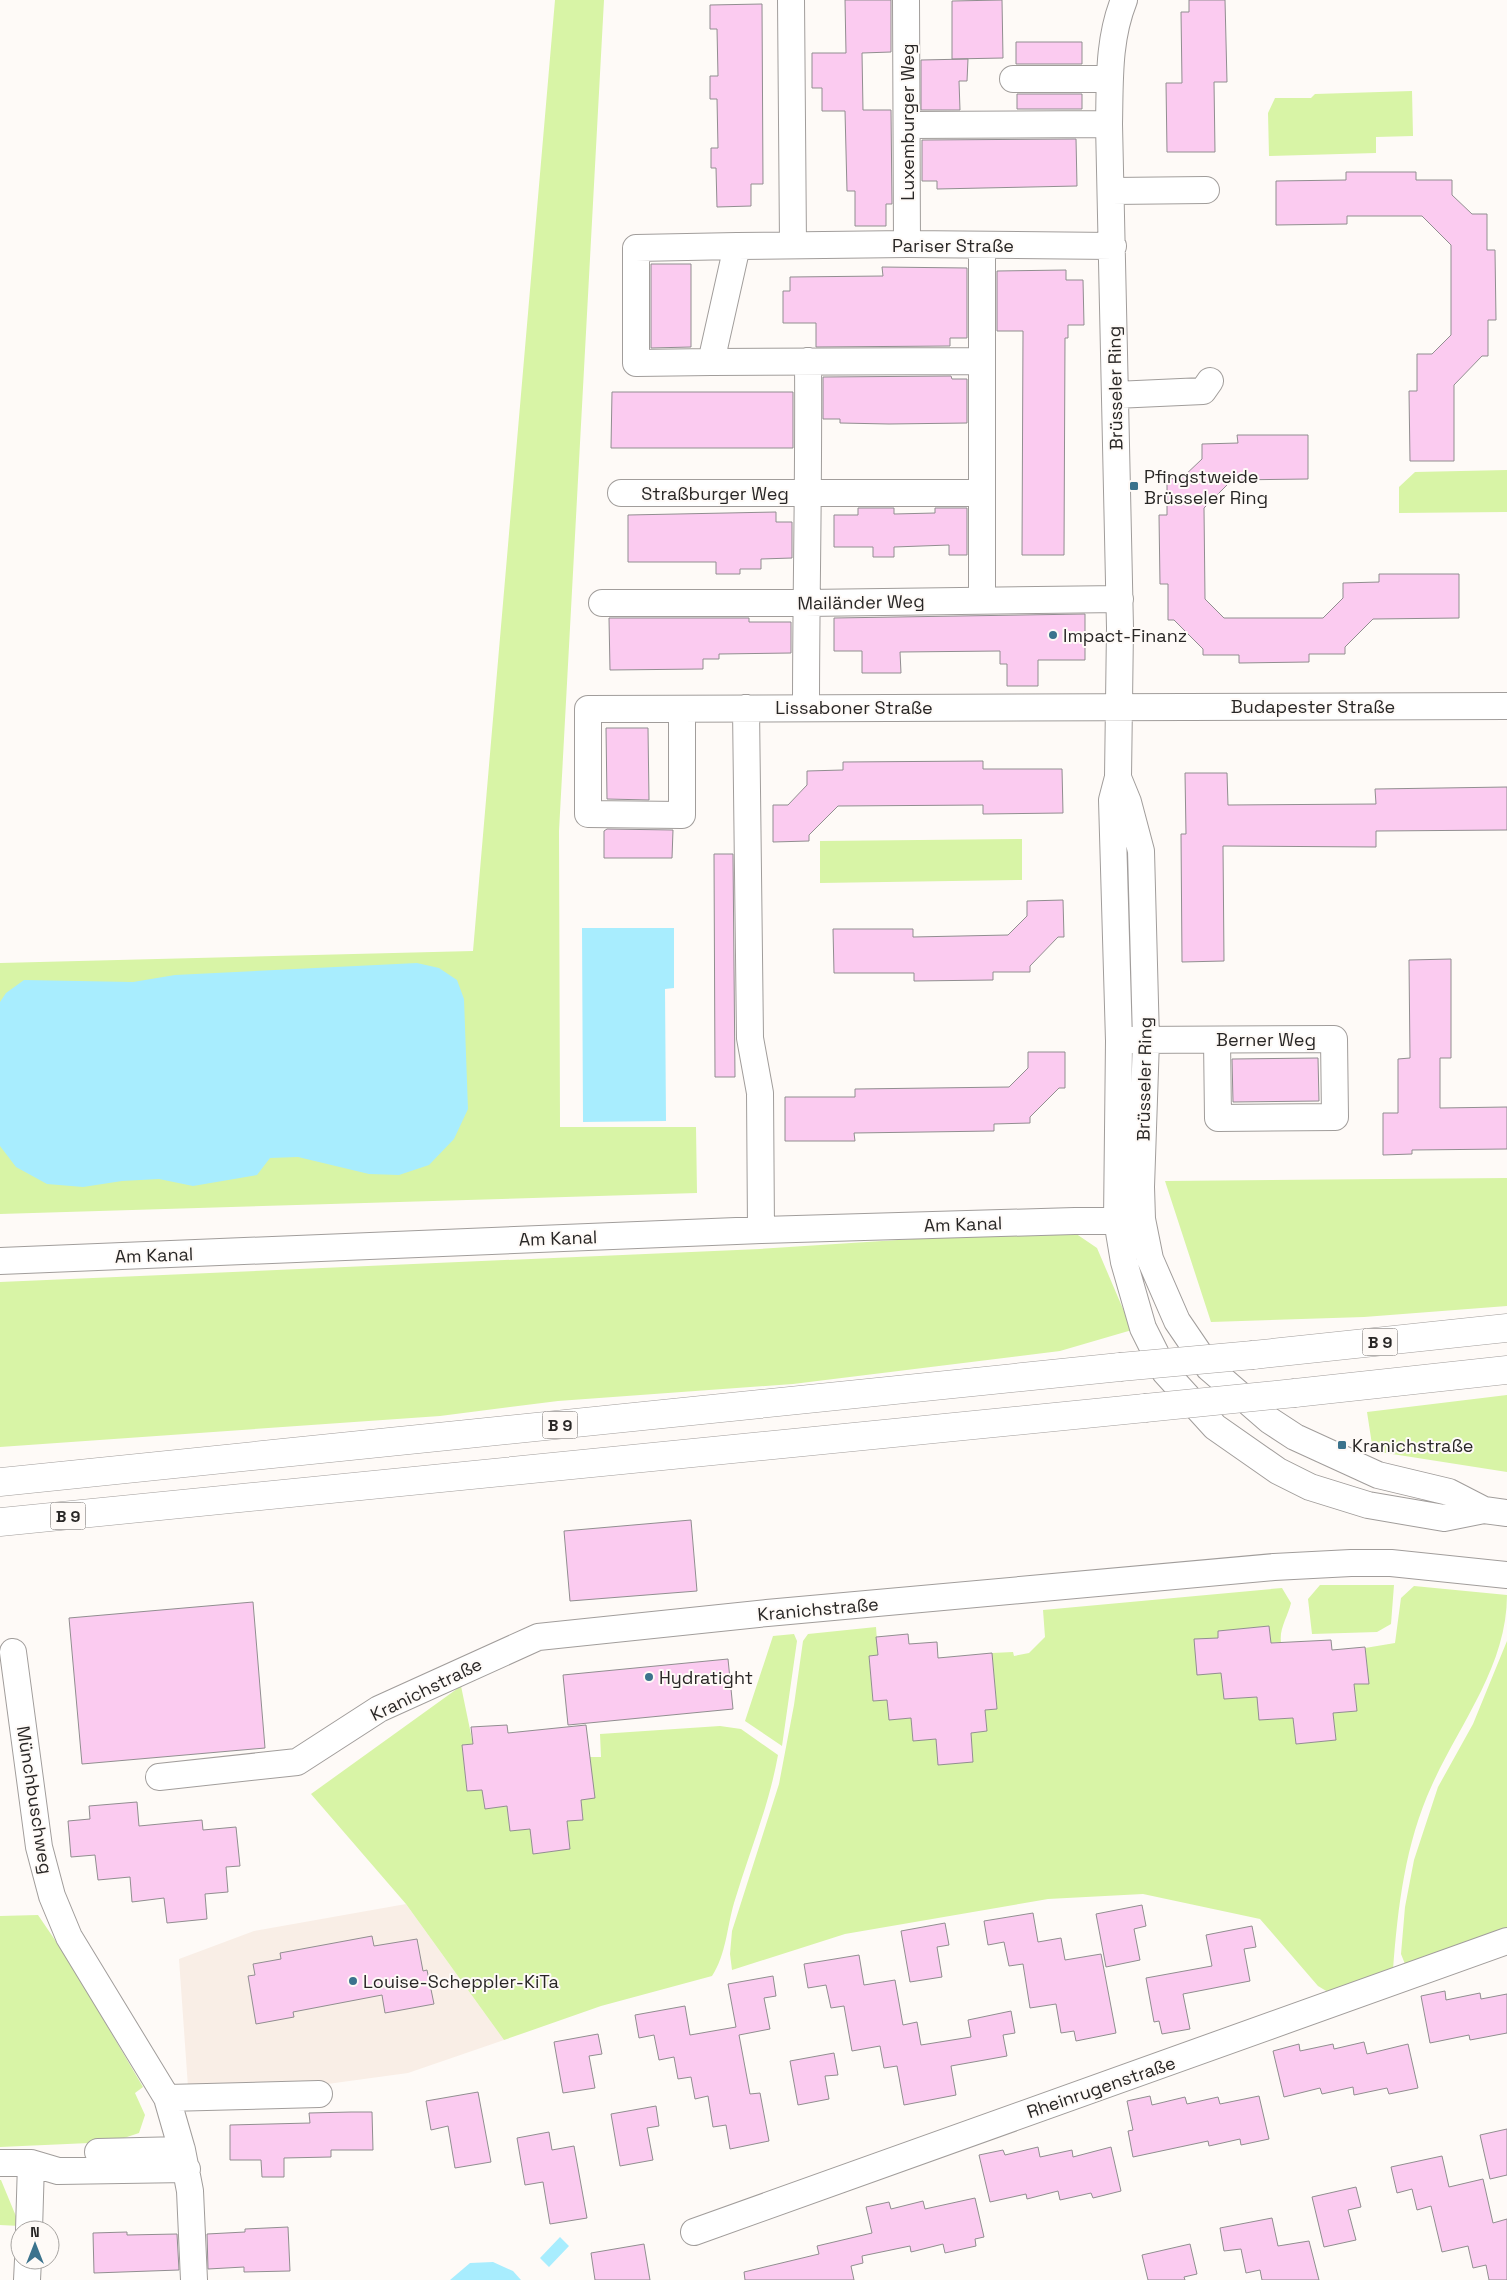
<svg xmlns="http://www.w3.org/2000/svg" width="1507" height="2280" viewBox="0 0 1507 2280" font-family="'Space Grotesk',sans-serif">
<rect width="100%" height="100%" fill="#fefaf7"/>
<!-- built -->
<path fill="#f9eee6" d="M 406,1904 L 504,2040 L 408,2073 L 320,2085 L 188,2087 L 179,1959 L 254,1931 Z"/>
<!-- green -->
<path fill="#d8f4a6" d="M 555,0 L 604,0 L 559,831 L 560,1127 L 696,1127 L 697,1193 L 0,1214 L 0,963 L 473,951 Z
M 1412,91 L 1413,136 L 1376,137 L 1376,153 L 1269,156 L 1268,113 L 1275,98 L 1311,98 L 1315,94 Z
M 1507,470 L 1507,512 L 1399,513 L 1399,487 L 1415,472 Z
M 1022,839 L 1022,880 L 820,883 L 820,841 Z
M 1507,1178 L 1507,1306 L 1364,1317 L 1211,1322 L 1165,1181 Z
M 1069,1229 L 1097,1248 L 1132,1330 L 1060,1351 L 793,1384 L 558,1401 L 440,1416 L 0,1447 L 0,1282 L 760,1249 Z
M 1507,1395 L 1507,1472 L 1373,1451 L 1367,1412 Z
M 1320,1585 L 1394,1585 L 1391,1624 L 1377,1632 L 1312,1634 L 1308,1599 Z
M 1414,1586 L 1507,1595 C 1507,1666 1460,1723 1432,1785 C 1405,1844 1398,1906 1393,1970 L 1328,1992 L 1318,1986 L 1260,1919 L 1143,1894 L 1048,1899 L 845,1934 L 732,1970 L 730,1954 L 732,1931 L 779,1784 L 794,1705 L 803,1641 L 808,1634 L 876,1627 L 878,1655 L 869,1656 L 873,1701 L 887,1700 L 889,1720 L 911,1718 L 913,1741 L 936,1739 L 938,1765 L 973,1761 L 971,1733 L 987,1731 L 985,1710 L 997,1709 L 992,1653 L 1013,1652 L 1014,1656 L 1029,1653 L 1045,1637 L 1043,1610 L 1282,1588 L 1291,1603 C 1288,1616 1279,1629 1281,1642 L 1271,1643 L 1269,1626 L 1218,1631 L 1218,1638 L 1195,1639 L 1221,1673 L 1224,1699 L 1257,1697 L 1260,1720 L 1293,1718 L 1296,1744 L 1336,1740 L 1333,1713 L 1357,1711 L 1354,1684 L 1369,1683 L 1365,1648 L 1395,1643 L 1401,1598 Z
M 794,1634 L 797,1641 L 782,1746 L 745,1721 L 773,1636 Z
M 1507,1641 L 1507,1929 L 1405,1964 L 1401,1954 L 1405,1907 L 1414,1860 L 1438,1787 L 1473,1724 Z
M 461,1686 L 473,1744 L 462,1745 L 467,1791 L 482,1790 L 485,1809 L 507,1806 L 510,1831 L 530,1829 L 533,1854 L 570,1849 L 567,1821 L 583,1820 L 581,1800 L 590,1757 L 601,1757 L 600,1734 L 720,1726 L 741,1729 L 778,1755 C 769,1806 749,1853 734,1903 C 727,1927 726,1955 712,1976 L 601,2006 L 504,2040 L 406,1904 L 311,1794 Z
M 38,1915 L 68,1959 L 143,2087 L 135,2093 L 145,2115 L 139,2133 L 112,2142 L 0,2147 L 0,1916 Z
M 0,2180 L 1,2180 L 20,2226 L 0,2225 Z"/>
<!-- water -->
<path fill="#a8edfe" d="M 582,928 L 674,928 L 674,988 L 665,989 L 666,1121 L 583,1122 Z
M 417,963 L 439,968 L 457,980 L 464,999 L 468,1109 L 454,1139 L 429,1165 L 399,1175 L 369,1174 L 298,1157 L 270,1158 L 257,1175 L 193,1186 L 159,1179 L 122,1181 L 83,1187 L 47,1184 L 16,1167 L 0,1146 L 0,1002 L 6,993 L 24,980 L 133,982 L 175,975 Z
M 560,2237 L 569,2246 L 549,2267 L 540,2258 Z
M 493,2262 L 513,2271 L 521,2280 L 450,2280 L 470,2263 Z"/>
<!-- building -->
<path fill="#fbcbf0" stroke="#918e90" d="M 845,0 L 891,0 L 891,52 L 862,53 L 863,110 L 891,110 L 892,204 L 886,204 L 886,226 L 855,226 L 855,191 L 847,191 L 845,111 L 822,111 L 822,88 L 812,88 L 812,53 L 846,53 Z
M 1002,0 L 1003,58 L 952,59 L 952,1 Z
M 1189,0 L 1225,0 L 1227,82 L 1214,82 L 1215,152 L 1167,152 L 1166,83 L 1182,83 L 1181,12 L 1189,12 Z
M 762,4 L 763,184 L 751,184 L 751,206 L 717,207 L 716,168 L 711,168 L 711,148 L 718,148 L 717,99 L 710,99 L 710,76 L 718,76 L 717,29 L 710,29 L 710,5 Z
M 1016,42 L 1082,42 L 1082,64 L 1016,64 Z
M 968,59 L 967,81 L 959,81 L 960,110 L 921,110 L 921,60 Z
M 1017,94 L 1082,94 L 1082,109 L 1017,109 Z
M 1076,139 L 1077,186 L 937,189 L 937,181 L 922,181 L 922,140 Z
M 1346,172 L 1416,172 L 1416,180 L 1452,180 L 1452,195 L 1472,214 L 1487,214 L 1487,250 L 1495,250 L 1496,320 L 1488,320 L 1488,356 L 1482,356 L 1454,385 L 1454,461 L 1410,461 L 1409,391 L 1417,391 L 1417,354 L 1432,354 L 1451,335 L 1451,245 L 1422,216 L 1347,216 L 1347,224 L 1276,225 L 1276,181 L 1346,180 Z
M 651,264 L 691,264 L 691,347 L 651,348 Z
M 882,267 L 967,268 L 967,338 L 950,338 L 950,346 L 816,347 L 816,323 L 783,323 L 783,291 L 790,291 L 790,277 L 883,276 Z
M 1066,270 L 1066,280 L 1083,280 L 1084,325 L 1068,325 L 1068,338 L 1065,338 L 1064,555 L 1022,555 L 1023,331 L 997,331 L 997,271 Z
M 951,376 L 952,379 L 967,379 L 967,423 L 889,424 L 840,423 L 840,419 L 823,419 L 823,377 Z
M 612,392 L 793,392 L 793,448 L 611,448 Z
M 1237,435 L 1308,435 L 1308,479 L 1232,480 L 1204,508 L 1205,599 L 1224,618 L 1323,618 L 1343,598 L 1343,583 L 1379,582 L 1379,574 L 1459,574 L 1459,618 L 1373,619 L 1345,647 L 1345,654 L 1309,654 L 1309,662 L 1239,663 L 1239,655 L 1203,655 L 1203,649 L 1174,620 L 1168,620 L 1168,584 L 1160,584 L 1159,515 L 1167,515 L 1167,479 L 1182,478 L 1202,459 L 1202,444 L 1238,443 Z
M 858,508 L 894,508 L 894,514 L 935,513 L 935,508 L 967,508 L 967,555 L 949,555 L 949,545 L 894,547 L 894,557 L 873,557 L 873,547 L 834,547 L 834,515 L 858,515 Z
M 776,512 L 776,522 L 792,522 L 792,558 L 761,559 L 761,569 L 740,569 L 740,574 L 716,574 L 716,562 L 628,562 L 628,515 Z
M 1085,614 L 1085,660 L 1038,660 L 1038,686 L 1007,686 L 1007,664 L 1000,664 L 1000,651 L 900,652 L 901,673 L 862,673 L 862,651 L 834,651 L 834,618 Z
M 609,618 L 749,618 L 749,622 L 791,622 L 791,653 L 719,654 L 719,659 L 703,659 L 703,669 L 610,670 Z
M 606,728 L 648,728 L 649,800 L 607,799 Z
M 983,761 L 983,769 L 1062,769 L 1063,813 L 983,814 L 983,805 L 838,806 L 809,835 L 809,841 L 773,842 L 773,805 L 788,805 L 807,785 L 807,771 L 843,770 L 843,762 Z
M 1185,773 L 1227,773 L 1228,805 L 1376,804 L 1375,789 L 1507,787 L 1507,830 L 1376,831 L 1376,847 L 1223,846 L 1224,961 L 1182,962 L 1181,834 L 1186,834 Z
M 607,829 L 673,830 L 672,858 L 604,858 L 604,831 Z
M 714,854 L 733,854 L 735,1077 L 715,1077 Z
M 1063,900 L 1064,937 L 1058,937 L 1030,966 L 1030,972 L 993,972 L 993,980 L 914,981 L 914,973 L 834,973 L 833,929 L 913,929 L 913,937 L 1008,935 L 1027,916 L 1027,901 Z
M 1451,959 L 1451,1058 L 1440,1058 L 1440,1108 L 1507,1107 L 1507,1149 L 1412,1150 L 1412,1154 L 1383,1155 L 1383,1113 L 1398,1113 L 1398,1059 L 1410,1058 L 1409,960 Z
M 1028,1052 L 1065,1052 L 1065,1088 L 1059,1088 L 1030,1117 L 1030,1123 L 994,1124 L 994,1131 L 854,1133 L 855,1141 L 785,1141 L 785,1097 L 855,1097 L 855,1089 L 1009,1087 L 1028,1068 Z
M 1318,1058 L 1319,1101 L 1233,1102 L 1232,1059 Z
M 691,1520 L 697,1591 L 570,1601 L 564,1531 Z
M 253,1602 L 265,1748 L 82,1764 L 69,1618 Z
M 1269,1626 L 1271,1643 L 1331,1640 L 1332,1650 L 1365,1647 L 1369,1684 L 1354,1684 L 1357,1711 L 1333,1713 L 1336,1740 L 1296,1744 L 1293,1718 L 1259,1720 L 1257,1697 L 1224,1699 L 1221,1673 L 1197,1675 L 1194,1639 L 1218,1638 L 1218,1631 Z
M 908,1634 L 909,1644 L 937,1642 L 938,1658 L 992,1653 L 997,1709 L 985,1710 L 987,1731 L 971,1733 L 973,1762 L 938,1765 L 936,1739 L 913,1741 L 911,1718 L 889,1720 L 887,1700 L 873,1701 L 869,1656 L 878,1655 L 876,1637 Z
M 728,1659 L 733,1709 L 568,1725 L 563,1675 Z
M 507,1725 L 508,1733 L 586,1725 L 595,1798 L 581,1800 L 583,1820 L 567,1821 L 570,1849 L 533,1854 L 530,1829 L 510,1831 L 507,1806 L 485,1809 L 482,1790 L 467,1791 L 462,1745 L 473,1744 L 471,1727 Z
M 137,1802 L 139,1826 L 202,1820 L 203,1830 L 236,1827 L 240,1866 L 226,1867 L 228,1892 L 205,1894 L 207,1919 L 167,1923 L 164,1898 L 132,1902 L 130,1877 L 98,1880 L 95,1855 L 71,1857 L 68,1821 L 90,1819 L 89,1806 Z
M 1142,1905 L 1146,1926 L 1134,1929 L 1140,1960 L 1106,1967 L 1096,1914 Z
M 1033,1913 L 1038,1942 L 1061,1938 L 1065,1960 L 1101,1954 L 1116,2033 L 1076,2041 L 1074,2031 L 1061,2033 L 1056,2004 L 1030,2008 L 1023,1964 L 1009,1966 L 1004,1942 L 988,1945 L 984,1921 Z
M 945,1923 L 949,1945 L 937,1947 L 942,1977 L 910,1982 L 901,1931 Z
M 1252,1926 L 1256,1947 L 1244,1949 L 1250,1981 L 1183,1994 L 1190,2029 L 1162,2034 L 1159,2021 L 1154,2022 L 1146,1978 L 1212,1966 L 1206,1935 Z
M 372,1936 L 374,1946 L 417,1939 L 423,1971 L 427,1970 L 434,2004 L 385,2013 L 382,1995 L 293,2012 L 294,2017 L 256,2024 L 248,1976 L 255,1975 L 253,1964 L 281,1959 L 280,1953 Z
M 859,1955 L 864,1985 L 895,1980 L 903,2025 L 917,2022 L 921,2045 L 971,2037 L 968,2020 L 1011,2011 L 1015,2033 L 1003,2035 L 1007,2056 L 951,2066 L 956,2095 L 904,2105 L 897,2066 L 884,2068 L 880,2046 L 852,2051 L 844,2006 L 831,2008 L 826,1985 L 808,1988 L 804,1964 Z
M 773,1976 L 776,1996 L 764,1998 L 770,2029 L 739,2035 L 750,2094 L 760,2093 L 769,2141 L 730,2149 L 726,2125 L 713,2127 L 708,2096 L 695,2099 L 691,2077 L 678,2079 L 674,2057 L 659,2060 L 654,2035 L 639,2038 L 635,2015 L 685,2006 L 690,2035 L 736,2027 L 728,1984 Z
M 1445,1991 L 1446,2000 L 1480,1993 L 1481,1999 L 1507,1994 L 1507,2033 L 1470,2040 L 1469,2035 L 1430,2043 L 1421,1996 Z
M 598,2034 L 602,2054 L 589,2056 L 595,2088 L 563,2093 L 554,2042 Z
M 1364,2042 L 1367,2054 L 1408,2044 L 1418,2088 L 1389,2094 L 1387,2088 L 1354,2095 L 1353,2087 L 1322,2094 L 1320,2088 L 1284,2097 L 1273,2051 L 1299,2044 L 1300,2051 L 1333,2044 L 1334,2049 Z
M 834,2053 L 838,2075 L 825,2076 L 829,2099 L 798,2105 L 790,2061 Z
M 478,2092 L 491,2162 L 455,2168 L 448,2126 L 431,2130 L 426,2101 Z
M 1150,2096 L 1152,2105 L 1185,2097 L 1187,2104 L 1218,2097 L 1220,2104 L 1259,2096 L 1269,2139 L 1241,2145 L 1240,2139 L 1209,2146 L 1208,2141 L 1133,2157 L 1128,2131 L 1133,2130 L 1127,2101 Z
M 656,2106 L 659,2126 L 647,2128 L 653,2160 L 620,2166 L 611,2114 Z
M 351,2112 L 372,2112 L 373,2150 L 331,2150 L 331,2157 L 284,2158 L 284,2177 L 262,2177 L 261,2160 L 230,2160 L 230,2125 L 310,2123 L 309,2113 Z
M 1507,2129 L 1507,2175 L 1490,2179 L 1480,2135 Z
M 549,2132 L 552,2150 L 574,2146 L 587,2218 L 550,2224 L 543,2182 L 525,2185 L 517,2138 Z
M 1038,2147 L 1040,2157 L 1072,2150 L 1073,2157 L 1111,2147 L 1121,2191 L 1093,2198 L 1091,2193 L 1060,2200 L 1058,2191 L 1027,2199 L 1026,2194 L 990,2202 L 979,2155 L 1003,2150 L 1005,2155 Z
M 1442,2156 L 1449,2187 L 1483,2179 L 1493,2223 L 1507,2219 L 1507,2280 L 1489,2280 L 1486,2265 L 1473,2268 L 1468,2246 L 1442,2252 L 1431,2206 L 1417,2210 L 1412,2189 L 1397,2193 L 1391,2167 Z
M 1356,2187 L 1361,2207 L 1348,2210 L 1356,2240 L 1324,2247 L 1312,2197 Z
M 975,2198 L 984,2237 L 975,2239 L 976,2246 L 945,2253 L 943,2244 L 911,2252 L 910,2246 L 862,2256 L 863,2263 L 851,2266 L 854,2280 L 745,2280 L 744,2272 L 819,2254 L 817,2246 L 872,2233 L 866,2207 L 889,2202 L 891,2209 L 923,2201 L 925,2209 Z
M 1272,2218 L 1278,2246 L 1309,2241 L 1319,2280 L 1262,2280 L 1260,2270 L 1246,2273 L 1241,2249 L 1224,2251 L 1220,2228 Z
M 288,2227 L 290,2271 L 244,2272 L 244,2267 L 208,2269 L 207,2234 L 245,2232 L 245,2229 Z
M 127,2232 L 127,2235 L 177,2234 L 179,2270 L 94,2273 L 93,2233 Z
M 644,2244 L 650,2280 L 595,2280 L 591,2253 Z
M 1190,2244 L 1197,2274 L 1184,2277 L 1185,2280 L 1148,2280 L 1142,2255 Z"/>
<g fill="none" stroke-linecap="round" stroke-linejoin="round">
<defs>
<path id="minor" d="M 791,0 L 793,244
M 906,0 L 907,244
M 1124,0 C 1108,40 1110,81 1109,124 L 1120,628 L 1118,777 L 1112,800 L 1119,1041 L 1117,1220 L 1124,1262 L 1143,1328 L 1165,1372 L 1215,1427 L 1278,1471 L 1310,1487 L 1368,1505 L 1444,1518 L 1484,1510 L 1507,1513
M 1013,79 L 1110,79
M 907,125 L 1109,124
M 1112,191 L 1206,190
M 982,245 L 982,600
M 737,246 L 711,362 L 636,363 L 636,248 Z
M 737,246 L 907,244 L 1113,246
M 711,362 L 982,361
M 1115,395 L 1203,391 L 1210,381
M 621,493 L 981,493
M 602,603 L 806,603 L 1120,599
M 746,708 L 750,1038 L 760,1093 L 761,1230
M 806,708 C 806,592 809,477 808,361
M 682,709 L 682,815 L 588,814 L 588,709 L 1507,706
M 1119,780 L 1128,802 L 1141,851 L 1146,1040 L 1141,1187 L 1142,1219 L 1150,1259 L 1177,1321 L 1209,1368 L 1269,1420 L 1295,1437 L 1378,1475 L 1449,1492 L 1484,1510
M 1129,1040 L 1334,1039 L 1335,1117 L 1218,1118 L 1217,1040
M 0,1261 L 761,1230 L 1142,1219
M 13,1652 L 39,1847 L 52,1896 L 69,1937 L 167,2098 L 182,2150 L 190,2191 L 194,2280
M 159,1777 L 297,1762 L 379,1709 L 538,1637 L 767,1613 L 1274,1567 L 1351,1563 L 1391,1563 L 1507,1575
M 167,2098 L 319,2094
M 98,2152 L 182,2150
M 0,2163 L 31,2163 L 58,2171 L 187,2169
M 29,2230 L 31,2163
M 694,2232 L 1507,1941
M 27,2280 L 28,2260"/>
<path id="highway" d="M 1253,1355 L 1507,1328
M 1295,1393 L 1507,1370
M 0,1482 L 1120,1367
M 0,1522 L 1145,1408"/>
</defs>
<!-- minor casing -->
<use href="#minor" stroke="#a19d9b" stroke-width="28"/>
<!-- highway casing -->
<use href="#highway" stroke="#a19d9b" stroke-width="29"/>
<!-- minor -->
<use href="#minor" stroke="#fff" stroke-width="26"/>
<!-- highway -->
<use href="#highway" stroke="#fff" stroke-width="28"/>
<defs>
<path id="highway-bridge" d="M 1120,1367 L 1253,1355
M 1145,1408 L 1295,1393"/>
</defs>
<!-- highway-bridge casing -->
<use href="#highway-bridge" stroke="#a19d9b" stroke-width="29" stroke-linecap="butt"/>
<!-- highway-bridge -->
<use href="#highway-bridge" stroke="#fff" stroke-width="28"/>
</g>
<!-- markers -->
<g fill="#3b738d" stroke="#fefaf7" stroke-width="2">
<rect x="1129" y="481" width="10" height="10" rx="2.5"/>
<circle cx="1053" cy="635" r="5"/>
<rect x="1337" y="1440" width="10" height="10" rx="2.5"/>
<circle cx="649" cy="1677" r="5"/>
<circle cx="353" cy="1981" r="5"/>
</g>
<g text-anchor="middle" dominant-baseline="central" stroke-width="4" stroke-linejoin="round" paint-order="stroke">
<!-- shield labels -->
<g fill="#fefaf7" stroke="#696665" stroke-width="1">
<rect x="1362.5" y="1328.5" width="35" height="27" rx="4"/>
<rect x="542.5" y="1411.5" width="35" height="27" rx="4"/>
<rect x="50.5" y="1502.5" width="35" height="27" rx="4"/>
</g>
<g font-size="16" font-weight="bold" fill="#292726">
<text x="1380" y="1342">B 9</text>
<text x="560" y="1425">B 9</text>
<text x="68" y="1516">B 9</text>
</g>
<!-- street labels -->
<g font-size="18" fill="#292726" stroke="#fefaf7">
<text transform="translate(907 122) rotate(-90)">Luxemburger Weg</text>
<text x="953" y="245">Pariser Straße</text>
<text transform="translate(1115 388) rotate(-91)">Brüsseler Ring</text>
<text x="715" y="493">Straßburger Weg</text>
<text transform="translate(861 602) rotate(-1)">Mailänder Weg</text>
<text x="1313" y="706">Budapester Straße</text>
<text x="854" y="707">Lissaboner Straße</text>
<text x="1266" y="1039">Berner Weg</text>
<text transform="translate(1144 1079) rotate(-89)">Brüsseler Ring</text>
<text transform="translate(963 1224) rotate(-2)">Am Kanal</text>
<text transform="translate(558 1238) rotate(-2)">Am Kanal</text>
<text transform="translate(154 1255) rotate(-2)">Am Kanal</text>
<text transform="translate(818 1609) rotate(-5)">Kranichstraße</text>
<text transform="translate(426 1689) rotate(-26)">Kranichstraße</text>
<text transform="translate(35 1800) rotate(81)">Münchbuschweg</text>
<text transform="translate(1101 2087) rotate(-19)">Rheinrugenstraße</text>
</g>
<!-- poi labels -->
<g font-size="18" fill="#292726" stroke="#fefaf7" text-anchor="start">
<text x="1144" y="476">Pfingstweide<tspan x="1144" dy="21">Brüsseler Ring</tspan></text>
<text x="1063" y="635">Impact-Finanz</text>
<text x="1352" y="1445">Kranichstraße</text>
<text x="659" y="1677">Hydratight</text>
<text x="363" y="1981">Louise-Scheppler-KiTa</text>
</g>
</g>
<!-- north arrow -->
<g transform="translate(35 2245)"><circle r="24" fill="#fefaf7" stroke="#a9a6a3"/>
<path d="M0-4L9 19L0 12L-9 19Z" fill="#3b738d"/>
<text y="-8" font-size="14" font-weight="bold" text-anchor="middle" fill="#292726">N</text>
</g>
</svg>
